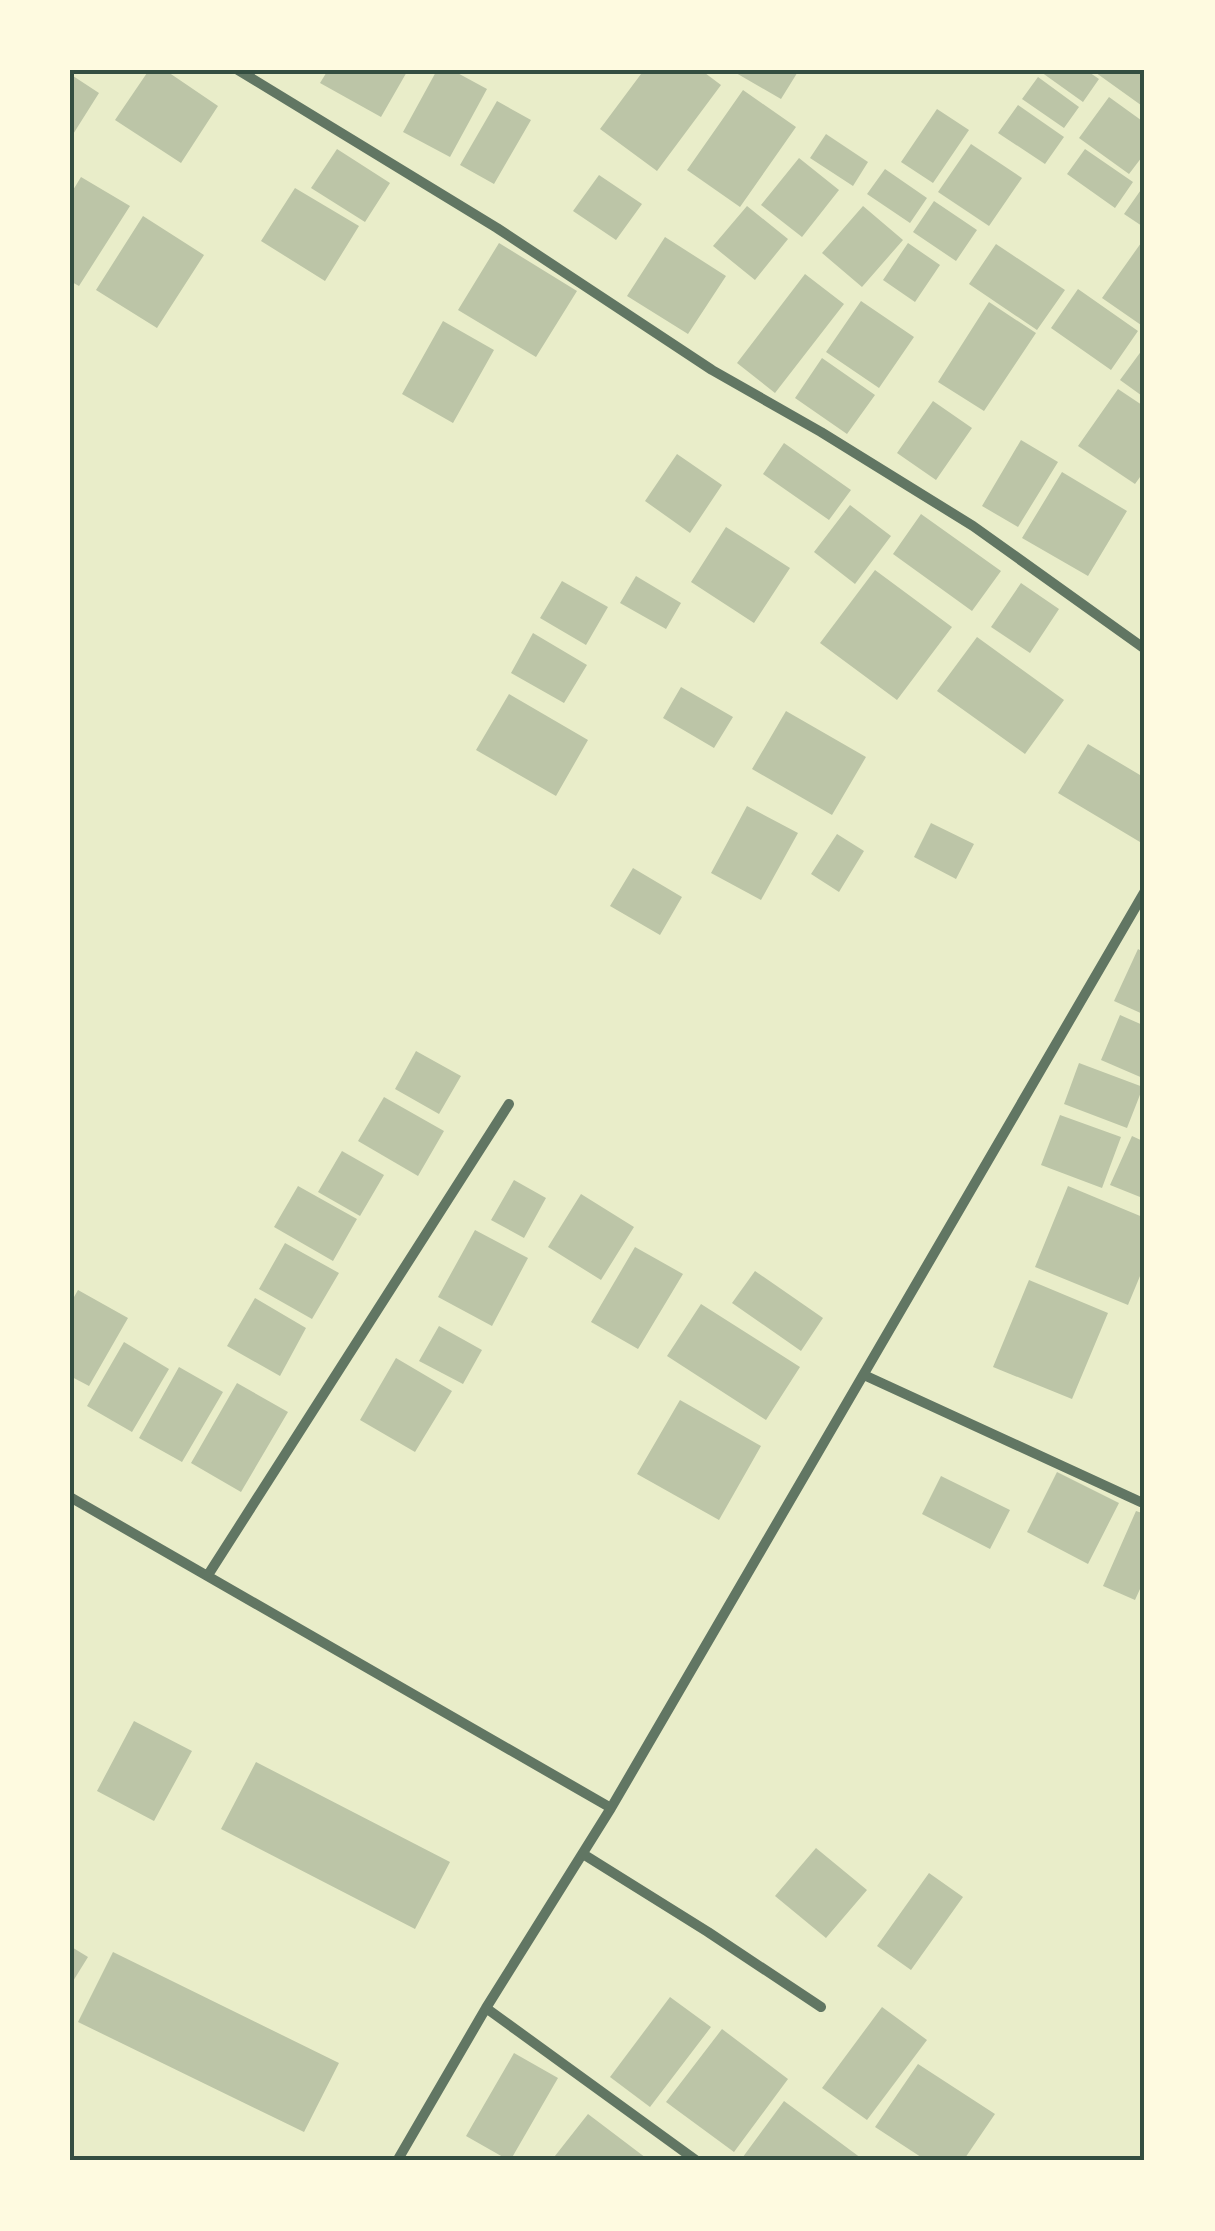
<svg xmlns="http://www.w3.org/2000/svg" width="1215" height="2231" viewBox="0 0 1215 2231" font-family="Mulish,sans-serif">
<rect width="100%" height="100%" fill="#e9edc9"/>
<!-- building -->
<path fill="#bcc5a7" d="M 149,70 L 165,70 L 218,106 L 181,163 L 115,120 Z
M 328,70 L 408,70 L 381,117 L 320,83 Z
M 437,70 L 452,70 L 487,89 L 450,157 L 403,132 Z
M 644,70 L 701,70 L 721,85 L 657,171 L 600,129 Z
M 738,70 L 799,70 L 781,99 L 736,73 Z
M 1043,70 L 1086,70 L 1099,79 L 1083,102 L 1041,72 Z
M 1092,70 L 1145,70 L 1145,108 Z
M 70,74 L 99,93 L 70,139 Z
M 1038,77 L 1079,107 L 1064,128 L 1022,99 Z
M 743,90 L 796,127 L 740,207 L 687,170 Z
M 1109,97 L 1145,123 L 1145,153 L 1129,174 L 1079,138 Z
M 497,101 L 531,120 L 494,184 L 460,165 Z
M 1018,105 L 1064,137 L 1045,164 L 998,133 Z
M 937,109 L 969,130 L 933,183 L 901,162 Z
M 826,134 L 868,162 L 853,186 L 810,158 Z
M 971,144 L 1022,178 L 989,226 L 938,192 Z
M 337,149 L 390,183 L 365,222 L 311,188 Z
M 1085,149 L 1133,182 L 1115,208 L 1067,174 Z
M 799,158 L 839,190 L 802,237 L 761,205 Z
M 885,169 L 927,198 L 910,223 L 867,194 Z
M 599,175 L 642,204 L 616,240 L 573,211 Z
M 81,177 L 130,206 L 79,286 L 70,281 L 70,195 Z
M 1145,184 L 1145,228 L 1124,214 Z
M 295,188 L 359,226 L 325,281 L 261,241 Z
M 934,201 L 977,230 L 956,261 L 913,232 Z
M 747,206 L 788,239 L 755,280 L 713,246 Z
M 863,206 L 903,240 L 862,287 L 822,253 Z
M 143,216 L 204,255 L 157,328 L 96,290 Z
M 665,237 L 726,276 L 688,334 L 627,296 Z
M 499,243 L 577,291 L 536,357 L 458,310 Z
M 908,243 L 940,265 L 915,302 L 883,280 Z
M 1141,243 L 1145,246 L 1145,320 L 1141,325 L 1102,298 Z
M 996,244 L 1065,290 L 1037,330 L 969,284 Z
M 805,274 L 844,304 L 775,393 L 737,363 Z
M 1078,289 L 1138,331 L 1111,370 L 1051,328 Z
M 861,301 L 914,337 L 879,388 L 826,352 Z
M 989,302 L 1036,333 L 984,411 L 938,382 Z
M 443,321 L 494,350 L 453,423 L 402,394 Z
M 1145,346 L 1145,398 L 1120,380 Z
M 822,358 L 875,395 L 847,434 L 795,398 Z
M 1118,389 L 1145,407 L 1145,470 L 1135,484 L 1078,446 Z
M 933,401 L 972,428 L 936,480 L 897,453 Z
M 1021,440 L 1058,462 L 1018,527 L 982,506 Z
M 784,443 L 851,490 L 829,520 L 763,474 Z
M 677,454 L 722,485 L 690,533 L 645,501 Z
M 1062,472 L 1127,511 L 1088,576 L 1022,538 Z
M 850,505 L 891,536 L 855,584 L 814,552 Z
M 921,514 L 1001,571 L 972,611 L 893,554 Z
M 726,527 L 790,568 L 754,623 L 691,582 Z
M 875,570 L 952,627 L 897,700 L 820,643 Z
M 636,576 L 681,603 L 666,629 L 620,603 Z
M 562,581 L 608,607 L 586,645 L 540,618 Z
M 1021,583 L 1059,609 L 1030,653 L 991,627 Z
M 533,633 L 587,665 L 564,703 L 511,673 Z
M 977,637 L 1064,700 L 1025,754 L 937,691 Z
M 681,687 L 733,717 L 714,748 L 663,718 Z
M 509,694 L 588,740 L 556,796 L 476,750 Z
M 786,711 L 866,757 L 832,815 L 752,769 Z
M 1088,744 L 1145,778 L 1145,845 L 1058,793 Z
M 747,806 L 798,833 L 761,900 L 711,873 Z
M 931,823 L 974,844 L 956,879 L 914,857 Z
M 837,834 L 864,851 L 839,892 L 811,874 Z
M 633,868 L 682,897 L 660,935 L 610,906 Z
M 1138,949 L 1145,953 L 1145,1015 L 1114,1001 Z
M 1120,1015 L 1145,1026 L 1145,1079 L 1101,1060 Z
M 416,1051 L 461,1076 L 439,1114 L 395,1089 Z
M 1079,1063 L 1143,1087 L 1127,1128 L 1064,1104 Z
M 384,1097 L 444,1131 L 418,1176 L 358,1141 Z
M 1060,1115 L 1121,1137 L 1102,1188 L 1041,1165 Z
M 1132,1136 L 1145,1142 L 1145,1199 L 1110,1185 Z
M 342,1151 L 384,1175 L 360,1216 L 318,1192 Z
M 514,1180 L 546,1198 L 524,1238 L 491,1220 Z
M 298,1186 L 357,1219 L 333,1261 L 274,1227 Z
M 1068,1186 L 1145,1218 L 1145,1264 L 1128,1305 L 1035,1267 Z
M 581,1194 L 634,1227 L 601,1280 L 548,1247 Z
M 475,1230 L 528,1258 L 492,1326 L 438,1297 Z
M 285,1243 L 339,1273 L 312,1319 L 259,1289 Z
M 635,1247 L 683,1274 L 638,1349 L 591,1322 Z
M 755,1271 L 823,1318 L 801,1351 L 732,1303 Z
M 1029,1280 L 1108,1313 L 1072,1399 L 993,1367 Z
M 78,1290 L 128,1318 L 89,1386 L 70,1376 L 70,1304 Z
M 255,1298 L 306,1328 L 280,1376 L 227,1346 Z
M 701,1304 L 800,1367 L 766,1420 L 667,1356 Z
M 439,1326 L 482,1350 L 463,1384 L 419,1361 Z
M 124,1342 L 169,1369 L 132,1432 L 87,1406 Z
M 396,1358 L 452,1391 L 415,1452 L 360,1420 Z
M 179,1367 L 223,1392 L 182,1462 L 139,1438 Z
M 237,1383 L 288,1412 L 241,1492 L 191,1463 Z
M 680,1400 L 761,1446 L 719,1520 L 637,1474 Z
M 1057,1472 L 1119,1503 L 1088,1564 L 1027,1532 Z
M 941,1476 L 1010,1510 L 990,1549 L 922,1514 Z
M 1136,1511 L 1145,1514 L 1145,1578 L 1135,1600 L 1103,1586 Z
M 134,1721 L 192,1751 L 154,1821 L 97,1791 Z
M 256,1762 L 450,1862 L 415,1929 L 221,1829 Z
M 816,1848 L 867,1890 L 826,1938 L 775,1896 Z
M 929,1873 L 963,1897 L 911,1970 L 877,1946 Z
M 70,1946 L 88,1957 L 70,1986 Z
M 113,1952 L 339,2063 L 304,2132 L 78,2022 Z
M 670,1997 L 711,2027 L 650,2107 L 610,2077 Z
M 882,2007 L 927,2040 L 867,2120 L 822,2088 Z
M 722,2029 L 788,2079 L 734,2152 L 666,2102 Z
M 514,2053 L 558,2078 L 510,2161 L 466,2136 Z
M 918,2064 L 995,2114 L 963,2161 L 927,2161 L 875,2127 Z
M 784,2101 L 865,2161 L 740,2161 Z
M 588,2114 L 650,2161 L 551,2161 Z"/>
<g fill="none" stroke-linecap="round" stroke-linejoin="round">
<!-- minor -->
<path stroke="#617663" stroke-width="10" d="M 238,70 L 497,228 L 712,370 L 821,432 L 973,526 L 1145,649
M 864,1375 L 1145,1504
M 70,1497 L 611,1808
M 208,1575 L 509,1104
M 583,1854 L 708,1932 L 821,2007
M 486,2008 L 697,2161
M 397,2161 L 486,2008 L 611,1808 L 1145,891"/>
</g>
<!-- border -->
<rect width="1215" height="2231" fill="none" stroke="#fefae0" stroke-width="145"/>
<rect x="72" y="72" width="1070" height="2086" fill="none" stroke="#344e41" stroke-width="4"/>
</svg>
